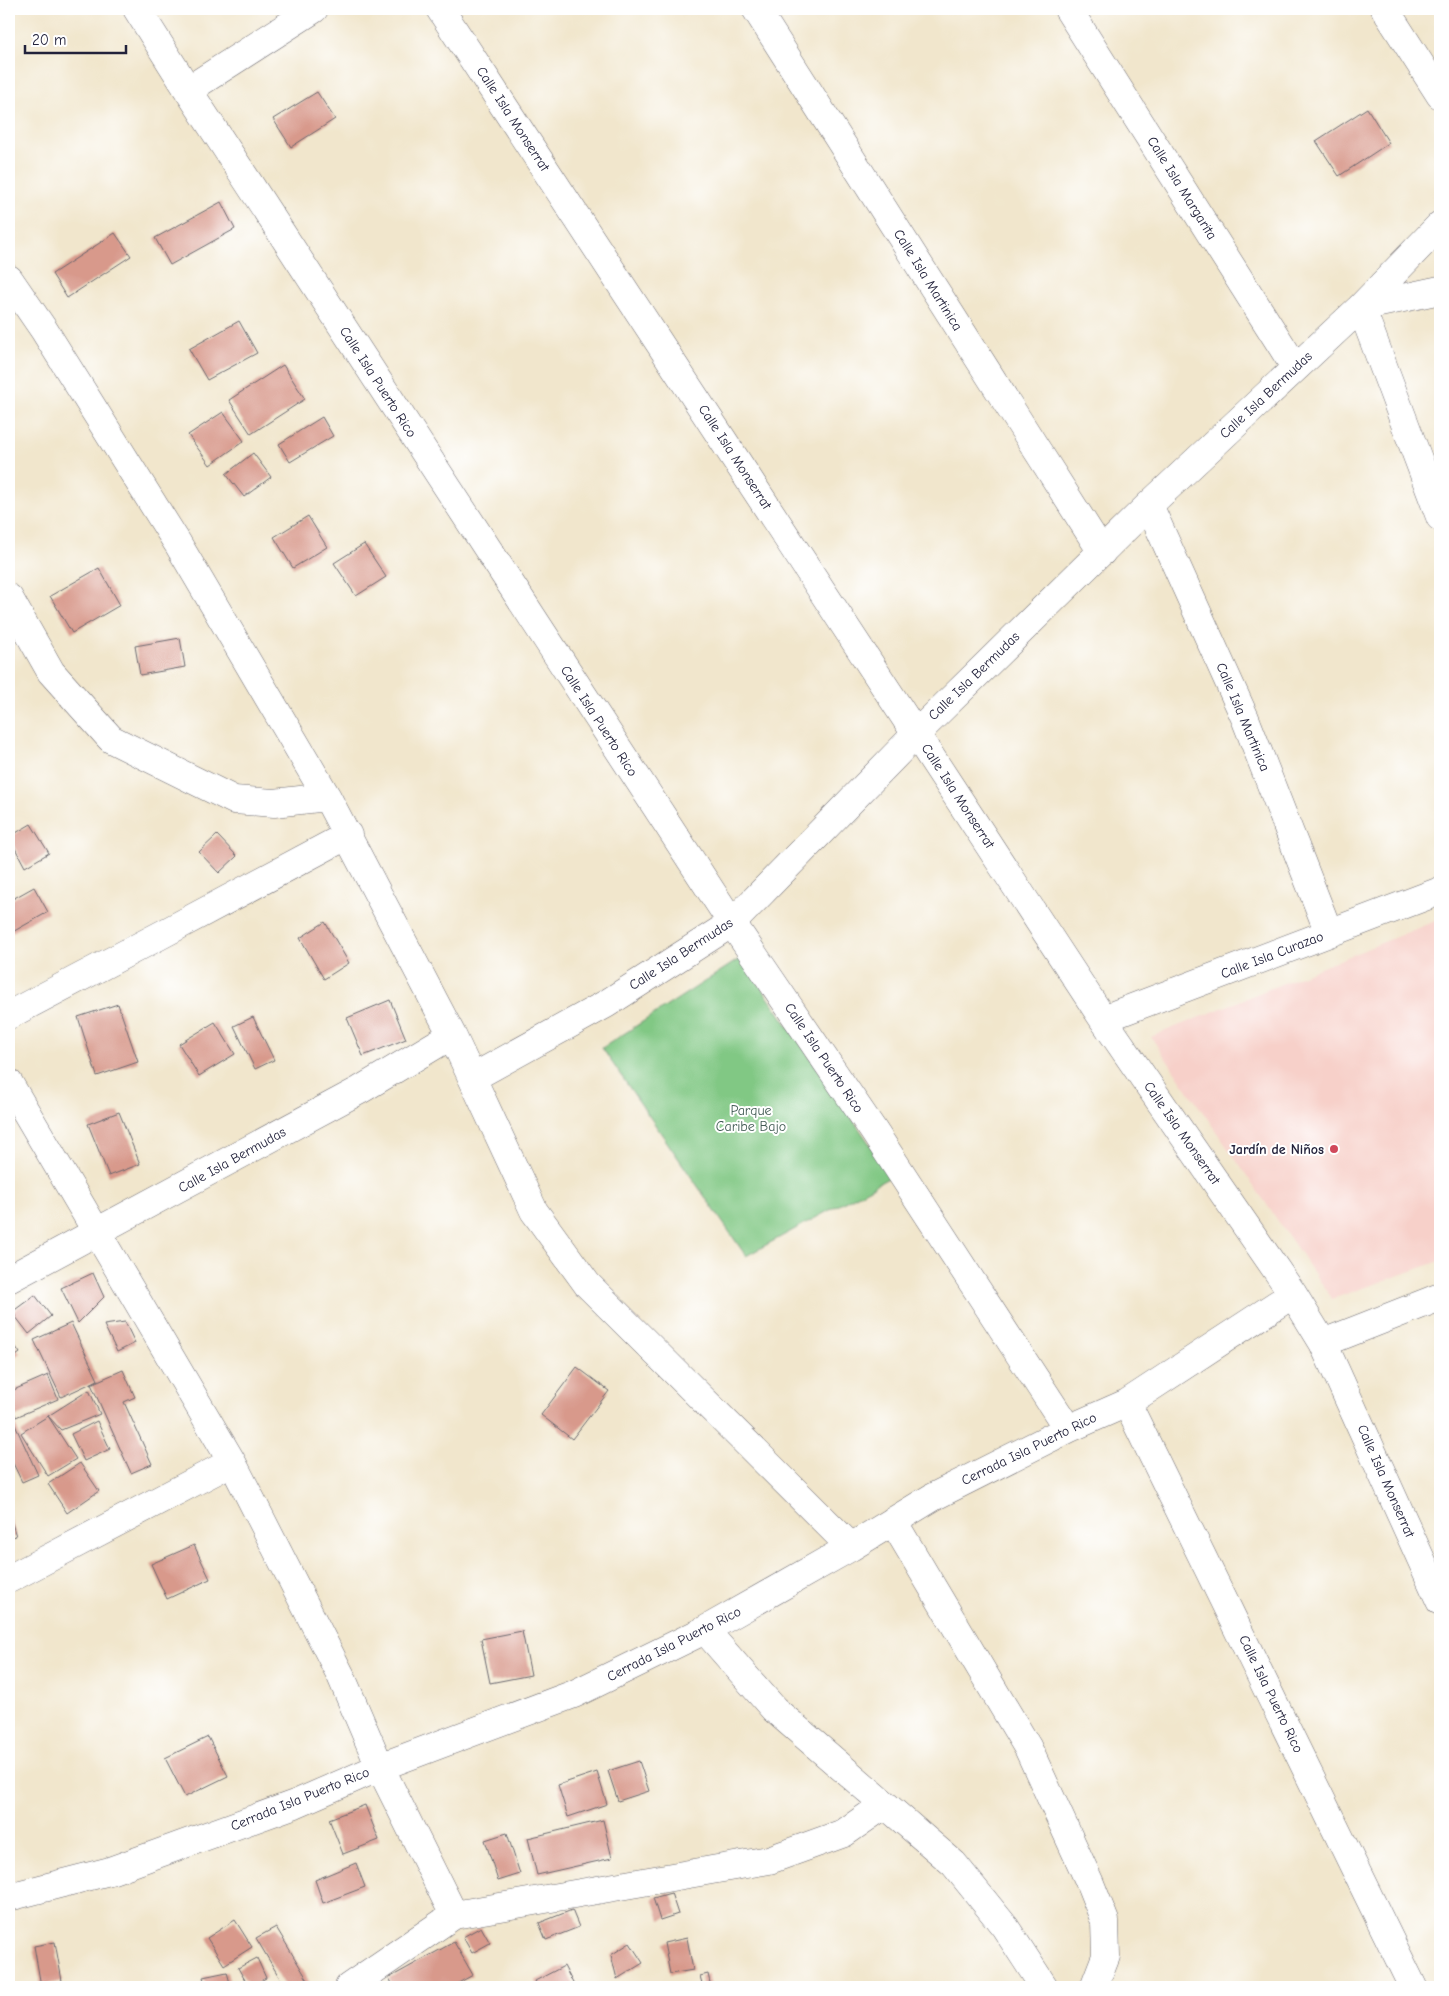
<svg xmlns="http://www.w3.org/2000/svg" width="1449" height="1996" viewBox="0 0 1449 1996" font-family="'Comic Neue',sans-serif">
<rect width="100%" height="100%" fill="#fff"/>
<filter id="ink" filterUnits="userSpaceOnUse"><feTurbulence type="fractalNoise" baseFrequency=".02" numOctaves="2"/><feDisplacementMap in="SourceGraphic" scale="10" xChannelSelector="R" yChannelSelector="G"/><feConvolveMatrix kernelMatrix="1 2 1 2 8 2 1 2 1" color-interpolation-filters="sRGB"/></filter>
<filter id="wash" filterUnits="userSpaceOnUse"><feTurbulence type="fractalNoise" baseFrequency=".0096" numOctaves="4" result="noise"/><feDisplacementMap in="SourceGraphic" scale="20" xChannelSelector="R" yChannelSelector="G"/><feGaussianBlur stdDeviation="1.12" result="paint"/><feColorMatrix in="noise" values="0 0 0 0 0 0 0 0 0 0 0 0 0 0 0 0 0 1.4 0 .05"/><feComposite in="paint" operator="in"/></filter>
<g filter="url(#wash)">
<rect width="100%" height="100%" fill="#f1e6cc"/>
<!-- built -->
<path fill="#f7d0c9" d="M 1440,919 L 1440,1261 L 1332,1299 L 1151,1037 Z"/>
<!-- green -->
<path fill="#81c884" stroke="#527560" d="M 741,958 L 892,1176 L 746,1256 L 602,1048 Z"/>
<g id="blocks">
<!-- building -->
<path fill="#d8998b" d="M 317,92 L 335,119 L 291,147 L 273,119 Z
M 1367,108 L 1389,143 L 1339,176 L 1316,141 Z
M 221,202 L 235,229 L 170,265 L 155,238 Z
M 115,233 L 131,256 L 67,298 L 52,274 Z
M 239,321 L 257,353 L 207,380 L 189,349 Z
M 283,365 L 305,399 L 251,434 L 229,400 Z
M 223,412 L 244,441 L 210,465 L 188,435 Z
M 322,417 L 333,436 L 290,462 L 279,444 Z
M 253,453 L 271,477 L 244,497 L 226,474 Z
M 308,516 L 327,547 L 293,568 L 274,537 Z
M 364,544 L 386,577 L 356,596 L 334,563 Z
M 99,568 L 120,605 L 72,633 L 50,596 Z
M 180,638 L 185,667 L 140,675 L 135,646 Z
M 31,824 L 49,853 L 25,867 L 9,837 Z
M 217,835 L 237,856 L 219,873 L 199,852 Z
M 34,887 L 48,912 L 9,934 L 9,901 Z
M 325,922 L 349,963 L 324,979 L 300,938 Z
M 390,1000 L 406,1039 L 363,1056 L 347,1018 Z
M 118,1004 L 138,1062 L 97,1076 L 78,1017 Z
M 253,1017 L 274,1060 L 255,1069 L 234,1026 Z
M 215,1022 L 235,1054 L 199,1076 L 179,1044 Z
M 119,1112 L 140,1164 L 109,1176 L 88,1124 Z
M 93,1273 L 104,1297 L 78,1323 L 61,1288 Z
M 35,1295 L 51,1316 L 29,1334 L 12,1312 Z
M 125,1322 L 135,1343 L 117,1352 L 104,1325 Z
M 71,1323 L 98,1380 L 61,1397 L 34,1340 Z
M 9,1337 L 20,1353 L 9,1361 Z
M 577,1367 L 609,1391 L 572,1439 L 541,1415 Z
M 123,1370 L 135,1397 L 124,1402 L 152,1464 L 131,1473 L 91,1384 Z
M 48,1375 L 58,1399 L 16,1417 L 9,1399 L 9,1392 Z
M 89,1390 L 100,1414 L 61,1430 L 48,1416 Z
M 48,1416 L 76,1459 L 48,1476 L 21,1433 Z
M 97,1421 L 110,1449 L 84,1461 L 71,1434 Z
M 15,1425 L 38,1475 L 22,1482 L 10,1457 L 9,1458 L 9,1428 Z
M 80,1463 L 99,1491 L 67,1513 L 48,1484 Z
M 9,1514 L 16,1536 L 9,1538 Z
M 194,1545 L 210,1579 L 167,1599 L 151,1564 Z
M 522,1631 L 531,1675 L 490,1683 L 481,1639 Z
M 208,1737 L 228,1776 L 185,1797 L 165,1758 Z
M 639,1761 L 649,1791 L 618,1801 L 608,1771 Z
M 597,1772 L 607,1804 L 568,1817 L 558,1785 Z
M 365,1805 L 379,1840 L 343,1854 L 329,1819 Z
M 603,1820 L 612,1858 L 537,1875 L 528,1838 Z
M 507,1833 L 520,1874 L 498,1881 L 485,1840 Z
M 356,1863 L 365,1887 L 323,1903 L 315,1880 Z
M 671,1893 L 678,1914 L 660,1920 L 653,1898 Z
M 572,1910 L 579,1927 L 546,1940 L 539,1923 Z
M 235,1920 L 252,1947 L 224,1965 L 207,1938 Z
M 276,1927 L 312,1987 L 285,1987 L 256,1938 Z
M 481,1927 L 490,1943 L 472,1953 L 463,1937 Z
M 687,1938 L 693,1970 L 670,1974 L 664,1943 Z
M 55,1942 L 62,1981 L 41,1986 L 34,1946 Z
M 454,1942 L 473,1975 L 451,1987 L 394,1987 L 389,1978 Z
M 630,1943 L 643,1963 L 617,1979 L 611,1955 Z
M 257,1958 L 266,1978 L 249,1987 L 238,1968 Z
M 564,1966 L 575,1987 L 538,1987 L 535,1981 Z
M 227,1972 L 231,1987 L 206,1987 L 203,1977 Z
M 708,1974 L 711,1987 L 703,1987 L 700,1976 Z"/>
</g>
</g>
<g filter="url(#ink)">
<use href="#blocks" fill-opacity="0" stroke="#6a676e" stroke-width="1"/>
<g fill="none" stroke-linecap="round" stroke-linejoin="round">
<defs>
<path id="minor" d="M 137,9 L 188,90 L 732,923 L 873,1130 L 1068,1429
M 440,9 L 1103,1019 L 1293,1294 L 1323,1343 L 1440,1601
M 756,9 L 1102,552
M 1068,9 L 1295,367
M 1385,9 L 1440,95
M 188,90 L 314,9
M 9,279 L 44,330 L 178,544 L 327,797 L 452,1035 L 534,1211 L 587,1284 L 851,1547
M 1440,290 L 1361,307 L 1440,517
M 1149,505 L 1245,718 L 1329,933
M 9,598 L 51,672 L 111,739 L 234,800 L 274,803 L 327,797
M 9,1015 L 159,936 L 348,835
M 1103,1019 L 1440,891
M 472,1078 L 606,1004 L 732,923 L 917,733 L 1149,505 L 1361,307 L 1440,225
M 9,1083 L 232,1462 L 341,1676 L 380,1767 L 454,1915
M 9,1279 L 360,1090 L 452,1035
M 1323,1343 L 1440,1297
M 1127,1403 L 1413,1987
M 893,1521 L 1028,1748 L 1089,1881 L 1105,1921 L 1106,1956 L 1094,1987
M 9,1579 L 232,1462
M 705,1630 L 774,1709 L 954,1864 L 1005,1927 L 1044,1987
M 9,1897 L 110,1871 L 295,1804 L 380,1767 L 574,1694 L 705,1630 L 851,1547 L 933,1497 L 1068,1429 L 1127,1403 L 1293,1294
M 349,1987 L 454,1915 L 769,1860 L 844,1833 L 884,1805"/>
</defs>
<!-- minor casing -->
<use href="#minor" stroke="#6a676e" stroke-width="29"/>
<!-- minor -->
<use href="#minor" stroke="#fff" stroke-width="28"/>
</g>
</g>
<!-- markers -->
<circle fill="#d1495b" stroke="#fff" stroke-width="2" cx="1334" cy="1149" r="5"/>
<g text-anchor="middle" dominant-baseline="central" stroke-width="4" stroke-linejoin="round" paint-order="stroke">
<!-- street labels -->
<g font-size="14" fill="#22223b" stroke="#fff">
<text transform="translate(513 119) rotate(57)">Calle Isla Monserrat</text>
<text transform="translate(1182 188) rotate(58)">Calle Isla Margarita</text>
<text transform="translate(928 280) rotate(58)">Calle Isla Martinica</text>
<text transform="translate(378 382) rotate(57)">Calle Isla Puerto Rico</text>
<text transform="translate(1266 395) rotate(-43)">Calle Isla Bermudas</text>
<text transform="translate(735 457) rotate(57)">Calle Isla Monserrat</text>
<text transform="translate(974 676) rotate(-44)">Calle Isla Bermudas</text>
<text transform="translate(1243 717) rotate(67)">Calle Isla Martinica</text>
<text transform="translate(599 721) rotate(57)">Calle Isla Puerto Rico</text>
<text transform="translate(958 796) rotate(57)">Calle Isla Monserrat</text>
<text transform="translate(681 954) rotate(-33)">Calle Isla Bermudas</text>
<text transform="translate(1272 955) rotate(-21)">Calle Isla Curazao</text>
<text transform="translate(824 1058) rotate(56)">Calle Isla Puerto Rico</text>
<text transform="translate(1182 1133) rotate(55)">Calle Isla Monserrat</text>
<text transform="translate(232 1160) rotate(-29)">Calle Isla Bermudas</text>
<text transform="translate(1029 1449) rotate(-26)">Cerrada Isla Puerto Rico</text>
<text transform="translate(1386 1481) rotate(66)">Calle Isla Monserrat</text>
<text transform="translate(674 1644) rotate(-27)">Cerrada Isla Puerto Rico</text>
<text transform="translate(1271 1694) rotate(64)">Calle Isla Puerto Rico</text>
<text transform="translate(300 1799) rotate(-22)">Cerrada Isla Puerto Rico</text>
</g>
<!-- park labels -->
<g font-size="14" fill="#435c55" stroke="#fff">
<text x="751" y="1110">Parque<tspan x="751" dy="16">Caribe Bajo</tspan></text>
</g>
<!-- poi labels -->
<g font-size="14" font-weight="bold" fill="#22223b" stroke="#fff" text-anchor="end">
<text x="1324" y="1149">Jardín de Niños</text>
</g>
</g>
<!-- margin -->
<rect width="1449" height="1996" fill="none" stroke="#fff" stroke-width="30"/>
<!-- scale -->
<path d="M25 45v8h101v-8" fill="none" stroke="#22223b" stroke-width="2.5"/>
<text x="32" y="45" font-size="15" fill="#22223b" stroke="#ffffff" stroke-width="4" paint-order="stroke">20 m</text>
</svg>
